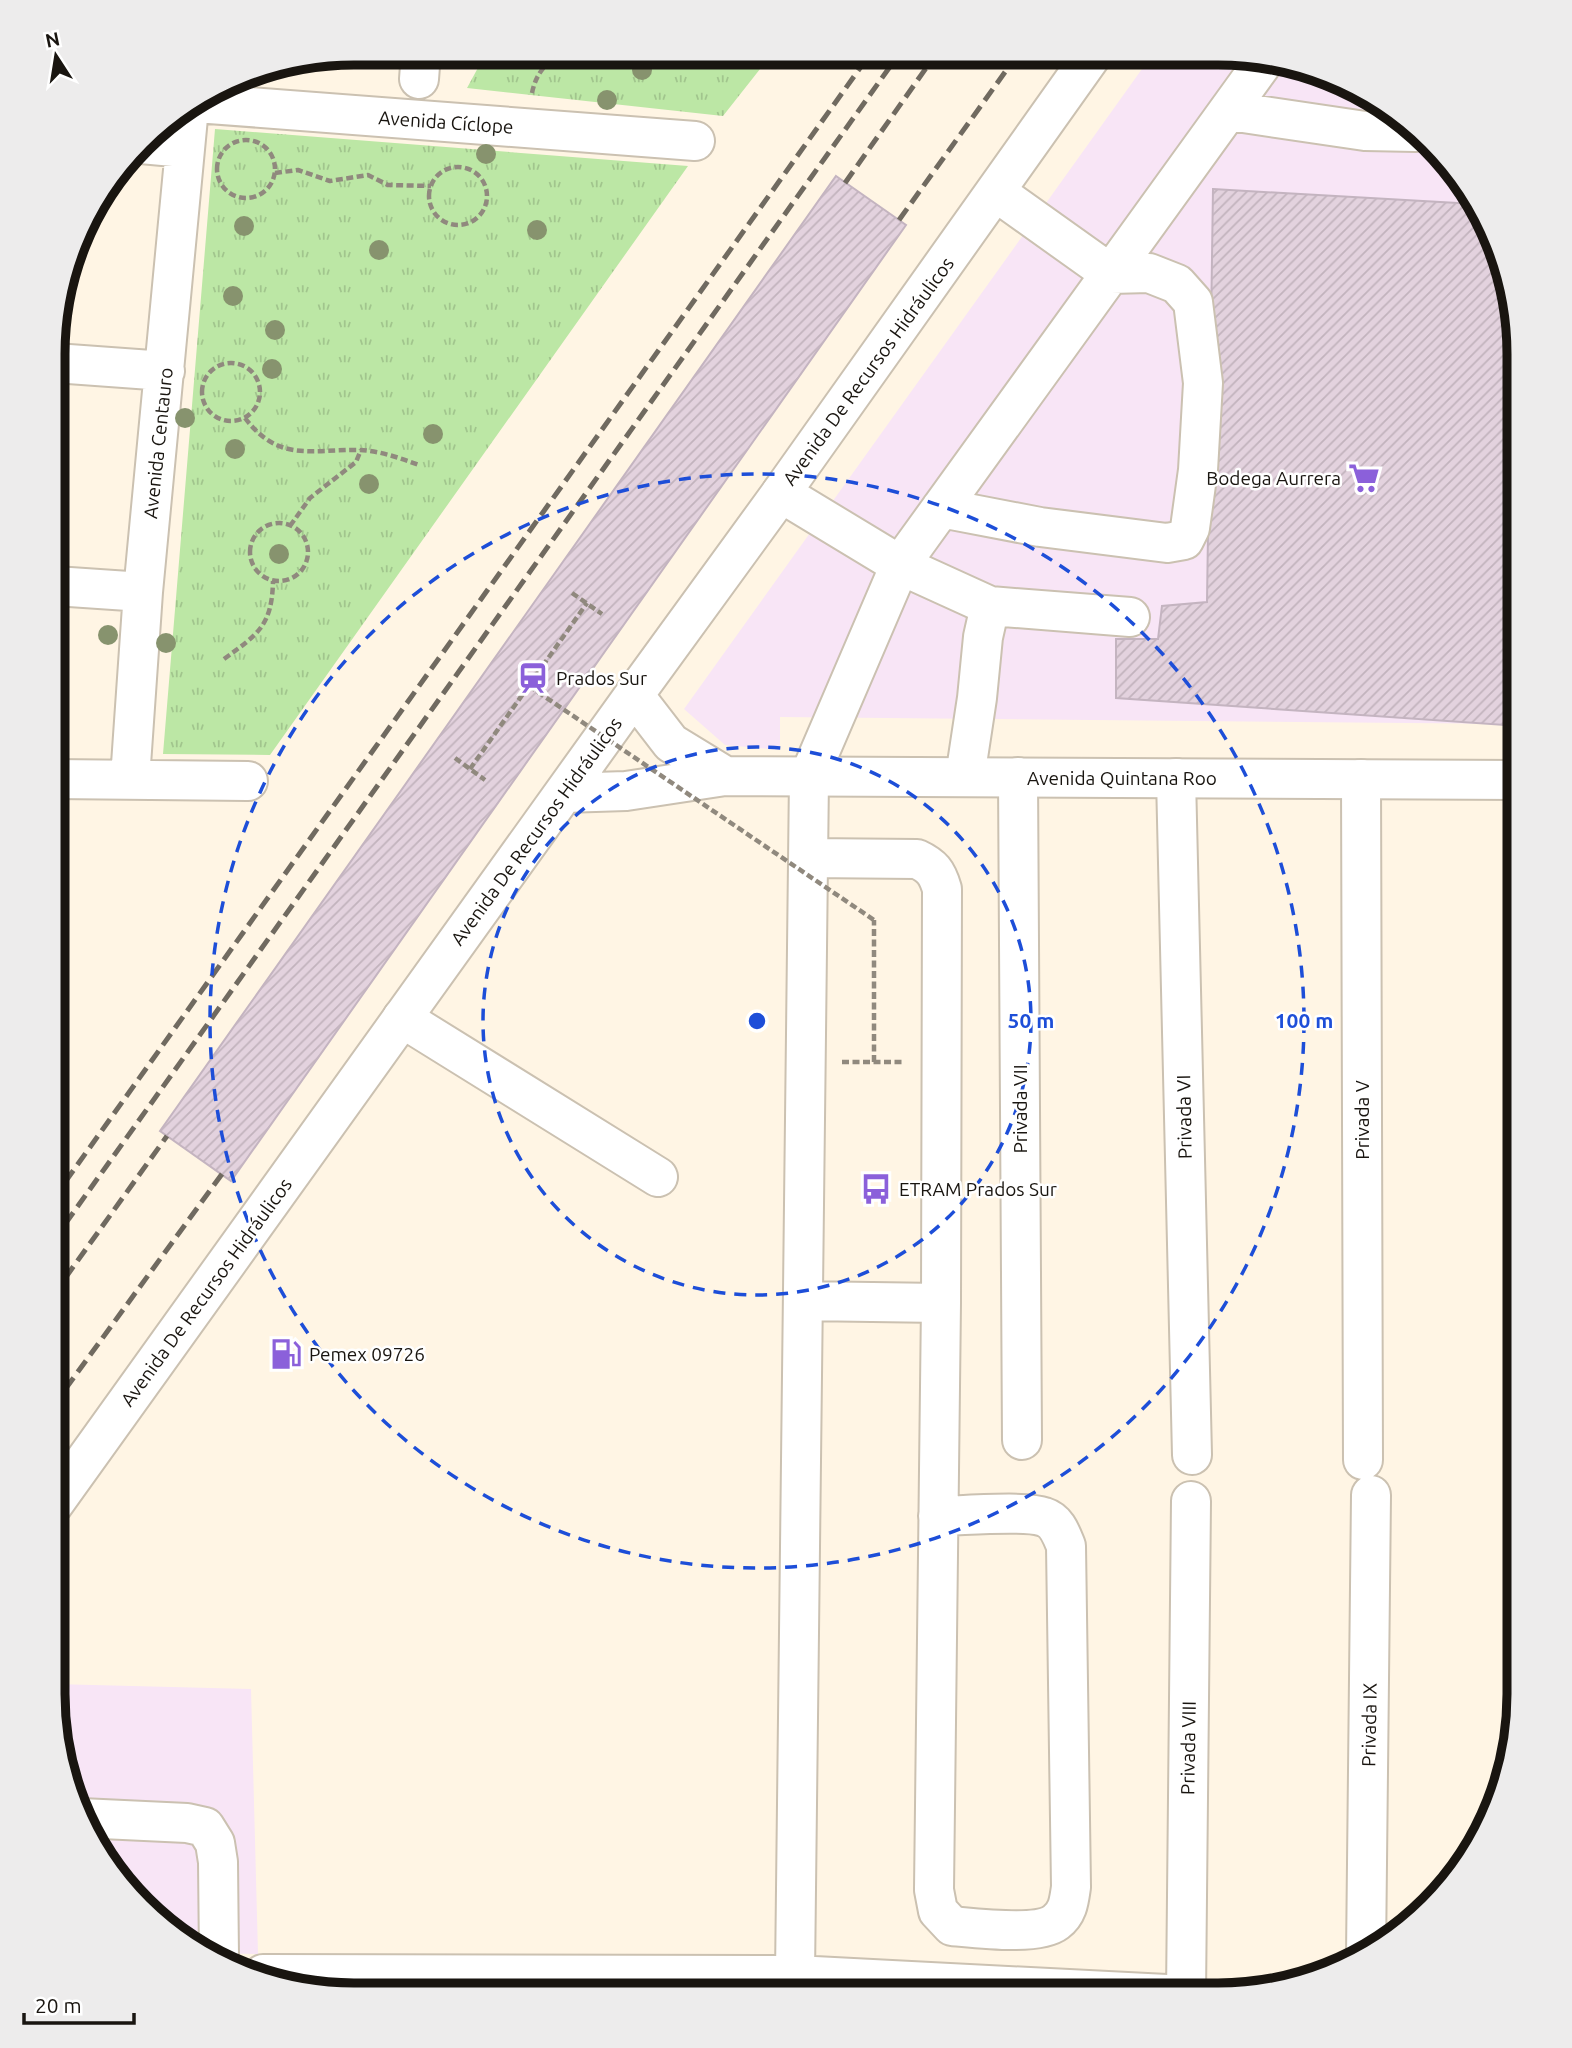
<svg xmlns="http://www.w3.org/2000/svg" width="1572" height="2048" viewBox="0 0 1572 2048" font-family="Ubuntu,sans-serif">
<defs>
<pattern id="park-tufts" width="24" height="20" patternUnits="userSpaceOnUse" patternTransform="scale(1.75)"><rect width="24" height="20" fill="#bce7a5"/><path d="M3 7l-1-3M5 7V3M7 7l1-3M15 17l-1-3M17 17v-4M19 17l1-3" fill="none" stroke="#a1c58d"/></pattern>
<pattern id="building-hatch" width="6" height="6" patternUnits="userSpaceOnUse" patternTransform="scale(1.75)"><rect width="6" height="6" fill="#e3d2de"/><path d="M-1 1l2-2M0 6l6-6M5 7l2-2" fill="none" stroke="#c2b3bd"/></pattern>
</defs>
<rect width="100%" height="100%" fill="#fff5e4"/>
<!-- commercial -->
<path fill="#f8e5f6" d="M 1152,55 L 1258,55 L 1333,75 L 1402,114 L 1488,220 L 1519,353 L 1519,724 L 780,717 L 780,750 L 725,745 L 684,709 Z
M 53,1684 L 251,1689 L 258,1954 L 207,1953 L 186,1945 L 127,1893 L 84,1828 L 53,1695 Z"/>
<!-- grass -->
<path fill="#bce7a5" d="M 1506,1488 L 1519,1488 L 1519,1715 L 1513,1746 L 1506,1746 Z"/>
<!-- park -->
<path fill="url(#park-tufts)" d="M 486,53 L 772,54 L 723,116 L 467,88 Z
M 215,129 L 688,166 L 270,755 L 163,754 Z"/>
<!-- building -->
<path fill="url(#building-hatch)" stroke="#c4b4c0" stroke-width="2" d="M 836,176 L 906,225 L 231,1181 L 160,1131 Z
M 1213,189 L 1475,204 L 1488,220 L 1519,353 L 1519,726 L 1116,698 L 1116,639 L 1158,639 L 1162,606 L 1207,602 Z"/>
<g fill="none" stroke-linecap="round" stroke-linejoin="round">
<defs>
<path id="minor" d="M 419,79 L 421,53
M 196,103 L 695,141
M 1230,111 L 1365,131 L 1416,132
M 141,144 L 185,148
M 55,363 L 165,371
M 781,493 L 900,565 L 1267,57
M 941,508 L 1040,527 L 1167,543 L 1184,540 L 1190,528 L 1198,470 L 1203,383 L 1193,302 L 1177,284 L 1149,273 L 1111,274 L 996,192
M 55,586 L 143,592
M 990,606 L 1130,617
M 1018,777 L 1022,1440
M 1176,778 L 1192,1455
M 54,779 L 248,781
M 130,779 L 143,592 L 189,107
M 1361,779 L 1363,1460
M 809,858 L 917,859 C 932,866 937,872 942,889 L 941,1303 L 934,1890 L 938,1911 L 952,1926 C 975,1928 1038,1936 1056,1922 C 1068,1913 1069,1901 1071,1887 L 1066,1546 C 1061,1534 1057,1521 1044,1517 C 1025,1510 961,1516 938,1516
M 402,1018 L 658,1177
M 803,1301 L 941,1303
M 81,1818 L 187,1823 L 205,1827 L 215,1843 L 218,1862 L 219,1957
M 1366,1955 L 1371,1495
M 263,1974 L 795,1975 L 1186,1995
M 795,1975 L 809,777 L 900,565 L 990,606 L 983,637 L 977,698 L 965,777
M 1186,1995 L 1191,1501"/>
<path id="major" d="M 634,695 L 671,743 L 725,776
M 564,793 L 626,791 L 725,776 L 1519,780
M 53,1505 L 634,695 L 781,493 L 1092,55"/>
</defs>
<!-- minor casing -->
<use href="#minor" stroke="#cbc1b1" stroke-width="42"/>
<!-- major casing -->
<use href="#major" stroke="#cbc1b1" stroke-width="42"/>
<!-- path -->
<path stroke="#90897e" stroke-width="4.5" stroke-dasharray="7 3.5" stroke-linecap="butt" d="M 532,93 C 536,74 544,66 558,53
M217 169a29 29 0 1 1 58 0a29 29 0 1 1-58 0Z
M429 196a29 29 0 1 1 58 0a29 29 0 1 1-58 0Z
M 275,173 L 298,170 L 330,181 L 368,175 L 388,185 L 431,186
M202 392a29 29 0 1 1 58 0a29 29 0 1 1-58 0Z
M 245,418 C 279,463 312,449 360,450 C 380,451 400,458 419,465
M250 552a29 29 0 1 1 58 0a29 29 0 1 1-58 0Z
M 290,526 L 310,498 L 356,462 L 361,450
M 572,593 L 602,614
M 224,659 C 258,634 272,626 273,581
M 455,758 L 485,780
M 470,769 L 587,603
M 842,1062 L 903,1062
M 874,1062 L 874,920"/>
<!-- minor -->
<use href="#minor" stroke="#fff" stroke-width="38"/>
<!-- major -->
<use href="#major" stroke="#fff" stroke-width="38"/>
<!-- rail -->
<path stroke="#706a60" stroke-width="5" stroke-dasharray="14 7" stroke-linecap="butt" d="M 845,183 L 936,54
M 899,220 L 1018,54
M 53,1199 L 870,54
M 53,1241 L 899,54
M 53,1295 L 167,1136
M 53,1406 L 222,1174"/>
<!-- path-bridge -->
<path stroke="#90897e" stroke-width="4.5" stroke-dasharray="7 3.5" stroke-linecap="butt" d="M 529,686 L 874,920"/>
</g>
<!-- trees -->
<g fill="#87936e">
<circle cx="642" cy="70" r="10"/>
<circle cx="607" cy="100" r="10"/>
<circle cx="486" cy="154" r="10"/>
<circle cx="244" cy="226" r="10"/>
<circle cx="537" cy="230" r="10"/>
<circle cx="379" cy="250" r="10"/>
<circle cx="233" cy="296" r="10"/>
<circle cx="275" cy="330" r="10"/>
<circle cx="272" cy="369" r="10"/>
<circle cx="185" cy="418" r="10"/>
<circle cx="433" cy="434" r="10"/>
<circle cx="235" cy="449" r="10"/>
<circle cx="369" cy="484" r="10"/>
<circle cx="279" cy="554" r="10"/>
<circle cx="108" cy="635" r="10"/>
<circle cx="166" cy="643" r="10"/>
</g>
<!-- distance rings -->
<g fill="none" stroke="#1d4ed8" stroke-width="3.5" stroke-dasharray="12 9">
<circle cx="757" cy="1021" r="274"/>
<circle cx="757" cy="1021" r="547"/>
</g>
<!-- icons -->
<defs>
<symbol id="supermarket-bare" viewBox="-9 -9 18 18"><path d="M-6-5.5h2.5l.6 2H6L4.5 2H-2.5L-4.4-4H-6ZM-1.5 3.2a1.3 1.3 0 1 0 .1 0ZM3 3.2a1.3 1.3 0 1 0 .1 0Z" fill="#8b60da" stroke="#fff" stroke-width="2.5" paint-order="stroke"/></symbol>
<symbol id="station-bare" viewBox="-9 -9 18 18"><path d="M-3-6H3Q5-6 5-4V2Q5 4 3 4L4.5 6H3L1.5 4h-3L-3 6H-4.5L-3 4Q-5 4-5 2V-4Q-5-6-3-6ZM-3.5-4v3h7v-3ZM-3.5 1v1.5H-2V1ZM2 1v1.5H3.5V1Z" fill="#8b60da" stroke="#fff" stroke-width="2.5" paint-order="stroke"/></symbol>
<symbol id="bus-bare" viewBox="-9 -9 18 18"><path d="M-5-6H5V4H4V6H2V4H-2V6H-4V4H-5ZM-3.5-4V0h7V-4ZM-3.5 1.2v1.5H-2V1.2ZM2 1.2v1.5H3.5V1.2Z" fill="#8b60da" stroke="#fff" stroke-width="2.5" paint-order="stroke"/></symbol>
<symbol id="fuel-bare" viewBox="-9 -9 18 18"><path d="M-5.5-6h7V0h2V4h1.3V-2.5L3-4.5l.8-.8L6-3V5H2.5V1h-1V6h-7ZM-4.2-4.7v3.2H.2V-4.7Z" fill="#8b60da" stroke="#fff" stroke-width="2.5" paint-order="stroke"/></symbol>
</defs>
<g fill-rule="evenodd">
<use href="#supermarket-bare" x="1342" y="456" width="44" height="44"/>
<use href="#station-bare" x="511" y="656" width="44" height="44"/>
<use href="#bus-bare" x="854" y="1167" width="44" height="44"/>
<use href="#fuel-bare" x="264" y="1332" width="44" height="44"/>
</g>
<g text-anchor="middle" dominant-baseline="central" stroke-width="5" stroke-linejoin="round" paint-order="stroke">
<!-- street labels -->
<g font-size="19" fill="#191510" stroke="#fff">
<text transform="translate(446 122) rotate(4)">Avenida Cíclope</text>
<text transform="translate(868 371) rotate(-54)">Avenida De Recursos Hidráulicos</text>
<text transform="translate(158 443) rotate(-84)">Avenida Centauro</text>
<text x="1122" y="778">Avenida Quintana Roo</text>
<text transform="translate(536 831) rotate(-54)">Avenida De Recursos Hidráulicos</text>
<text transform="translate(1020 1109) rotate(-90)">Privada VII</text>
<text transform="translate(1184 1117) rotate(-91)">Privada VI</text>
<text transform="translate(1362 1120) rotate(-90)">Privada V</text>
<text transform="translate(206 1292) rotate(-54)">Avenida De Recursos Hidráulicos</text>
<text transform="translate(1369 1725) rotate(-89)">Privada IX</text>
<text transform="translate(1188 1748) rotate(-89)">Privada VIII</text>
</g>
<!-- poi labels -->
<g font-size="19" fill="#191510" stroke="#fff" text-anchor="start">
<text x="1341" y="478" text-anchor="end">Bodega Aurrera</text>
<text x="556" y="678">Prados Sur</text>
<text x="899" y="1189">ETRAM Prados Sur</text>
<text x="309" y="1354">Pemex 09726</text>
</g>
</g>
<!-- crop -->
<path d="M0 0H1572V2048H0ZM354 65H1218A289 289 0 0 1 1507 354V1694A289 289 0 0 1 1218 1983H354A289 289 0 0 1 65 1694V354A289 289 0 0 1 354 65Z" fill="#edecec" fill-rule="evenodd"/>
<path fill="none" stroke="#191510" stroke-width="9" d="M354 65H1218A289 289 0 0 1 1507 354V1694A289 289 0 0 1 1218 1983H354A289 289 0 0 1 65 1694V354A289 289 0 0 1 354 65Z"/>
<circle cx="757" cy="1021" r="10" fill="#1d4ed8" stroke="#fff" stroke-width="3.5"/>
<g font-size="21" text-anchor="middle" font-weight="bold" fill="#1d4ed8" stroke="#fff" stroke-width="5" stroke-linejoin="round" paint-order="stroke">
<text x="1031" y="1028">50 m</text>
<text x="1304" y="1028">100 m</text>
</g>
<!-- north arrow -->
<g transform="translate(56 56) rotate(348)" stroke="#ffffff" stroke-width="5" paint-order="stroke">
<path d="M0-5L12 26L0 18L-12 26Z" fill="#191510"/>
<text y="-10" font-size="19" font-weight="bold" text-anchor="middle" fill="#191510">N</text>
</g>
<!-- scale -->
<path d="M24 2013v10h110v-10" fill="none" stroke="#191510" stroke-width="3.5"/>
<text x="35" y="2013" font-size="21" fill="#191510" stroke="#ffffff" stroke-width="5" paint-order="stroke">20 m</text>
</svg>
